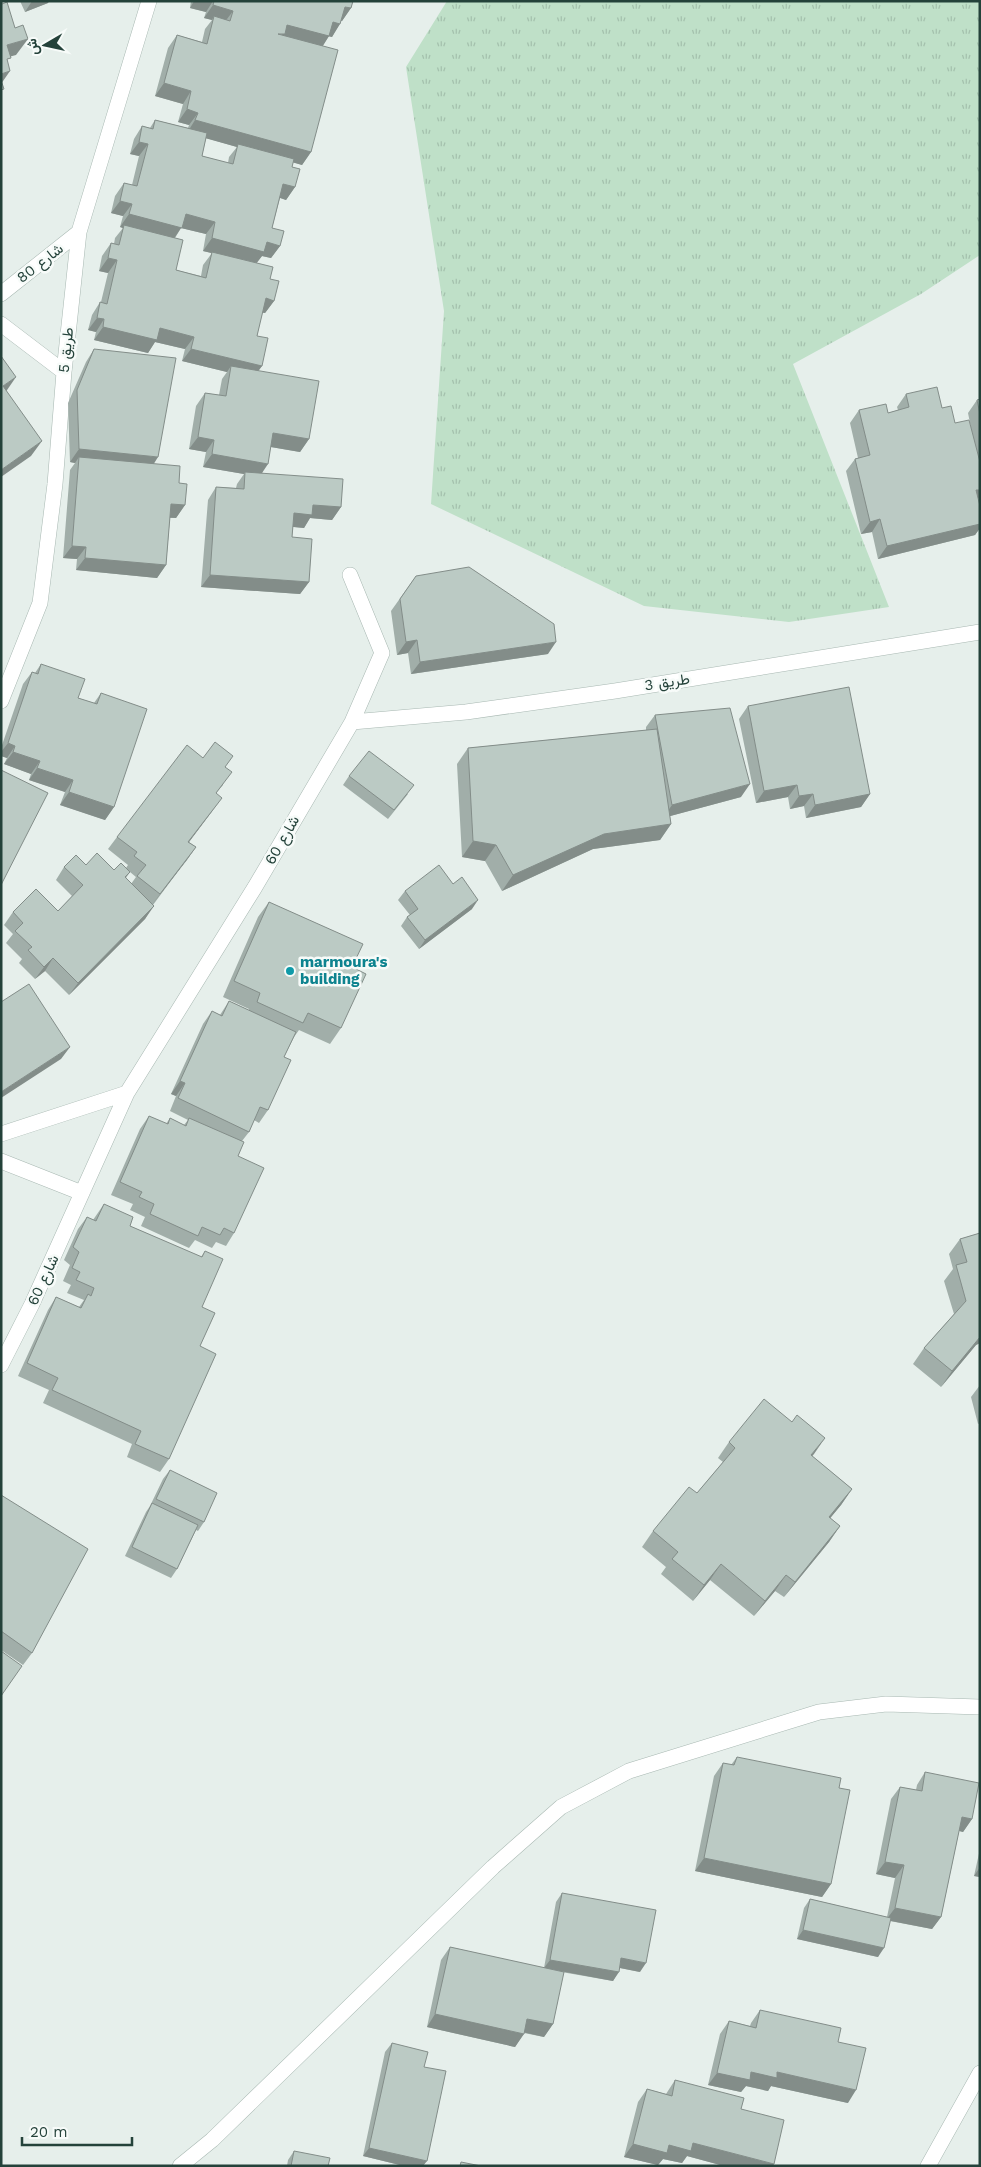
<svg xmlns="http://www.w3.org/2000/svg" width="981" height="2167" viewBox="0 0 981 2167" font-family="'Work Sans',Vazirmatn,sans-serif">
<defs>
<pattern id="grass-tufts" width="24" height="20" patternUnits="userSpaceOnUse" patternTransform="scale(1.25)"><rect width="24" height="20" fill="#bfe0c8"/><path d="M3 7l-1-3M5 7V3M7 7l1-3M15 17l-1-3M17 17v-4M19 17l1-3" fill="none" stroke="#a4c1ad"/></pattern>
</defs>
<rect width="100%" height="100%" fill="#e6efeb"/>
<!-- grass -->
<path fill="url(#grass-tufts)" d="M 447,1 L 980,1 L 980,255 L 921,294 L 793,364 L 889,607 L 789,622 L 644,606 L 431,504 L 444,311 L 406,67 Z"/>
<g fill="none" stroke-linecap="round" stroke-linejoin="round">
<defs>
<path id="street" d="M 1,294 L 79,232
M 1,324 L 64,372
M 1,701 L 40,603 L 55,484 L 64,372 L 79,232 L 149,1
M 352,722 L 466,712 L 615,691 L 980,632
M 1,1134 L 127,1093
M 1,1161 L 82,1193
M 1,1365 L 32,1304 L 127,1093 L 255,887 L 352,722 L 382,653 L 350,575
M 180,2166 L 212,2140 L 493,1867 L 561,1807 L 629,1771 L 819,1712 L 886,1704 L 980,1707
M 928,2166 L 980,2073"/>
</defs>
<!-- street casing -->
<use href="#street" stroke="#a8b8b2" stroke-width="16"/>
<!-- street -->
<use href="#street" stroke="#fff" stroke-width="15"/>
</g>
<!-- wall -->
<path fill="#a1aea9" fill-rule="evenodd" d="M 20,1 L 49,1 L 48,3 L 25,12 Z
M 191,1 L 353,1 L 351,8 L 342,21 L 341,21 L 332,37 L 329,36 L 322,46 L 311,152 L 302,165 L 293,162 L 292,167 L 295,187 L 286,200 L 280,198 L 272,228 L 280,246 L 271,258 L 262,256 L 256,263 L 270,279 L 274,301 L 265,313 L 262,313 L 257,336 L 262,366 L 258,371 L 309,439 L 300,452 L 271,447 L 262,473 L 341,507 L 332,520 L 310,518 L 304,528 L 293,527 L 292,537 L 309,582 L 300,594 L 201,587 L 208,500 L 216,487 L 236,488 L 237,484 L 244,474 L 203,467 L 206,452 L 189,449 L 196,406 L 205,393 L 219,395 L 222,379 L 227,372 L 182,361 L 185,349 L 155,342 L 148,353 L 94,340 L 96,332 L 88,330 L 92,315 L 100,302 L 101,302 L 108,273 L 99,271 L 102,256 L 111,243 L 114,244 L 115,238 L 123,228 L 120,227 L 123,216 L 111,213 L 115,196 L 124,183 L 132,185 L 139,156 L 130,154 L 134,139 L 142,126 L 150,128 L 155,120 L 188,128 L 189,125 L 178,122 L 183,104 L 155,96 L 168,48 L 177,35 L 202,42 L 205,29 L 212,20 L 204,18 L 206,12 L 190,8 ZM 206,138 L 237,147 L 229,157 L 228,163 L 202,156 ZM 181,228 L 206,234 L 203,251 L 212,253 L 203,265 L 201,276 L 176,270 L 175,238 Z
M 94,349 L 154,464 L 179,483 L 185,505 L 176,518 L 170,518 L 166,565 L 157,578 L 76,570 L 77,559 L 63,558 L 70,470 L 75,463 L 70,462 L 68,403 L 86,362 Z
M 906,394 L 942,408 L 955,423 L 971,428 L 968,413 L 977,400 L 980,399 L 980,497 L 978,499 L 980,506 L 980,528 L 975,535 L 878,559 L 872,532 L 861,534 L 846,471 L 855,459 L 858,458 L 850,423 L 859,410 L 888,413 L 898,410 L 897,407 Z
M 416,576 L 548,654 L 411,674 L 408,653 L 397,655 L 391,611 Z
M 41,664 L 78,698 L 94,703 L 101,693 L 114,807 L 105,820 L 60,805 L 65,792 L 29,780 L 31,774 L 4,764 L 7,758 L 1,756 L 1,748 L 23,684 L 32,672 L 35,673 Z
M 748,706 L 870,794 L 861,807 L 806,818 L 804,806 L 790,809 L 788,797 L 756,803 L 739,719 Z
M 655,715 L 741,797 L 670,816 L 671,824 L 660,840 L 593,849 L 502,891 L 485,861 L 462,857 L 457,764 L 468,748 L 646,730 L 646,727 Z
M 203,758 L 226,767 L 223,785 L 216,793 L 213,810 L 189,842 L 196,847 L 153,905 L 145,919 L 69,995 L 45,971 L 35,979 L 19,963 L 22,959 L 6,943 L 13,934 L 4,925 L 13,912 L 58,911 L 72,896 L 56,880 L 64,867 L 86,865 L 114,870 L 126,868 L 128,865 L 108,849 L 117,837 ZM 130,872 L 136,877 L 131,884 L 126,878 Z
M 349,776 L 408,794 L 388,819 L 343,785 Z
M 405,891 L 472,909 L 419,949 L 401,926 L 407,917 L 410,915 L 398,900 Z
M 269,902 L 352,967 L 341,1028 L 330,1044 L 299,1030 L 294,1037 L 284,1057 L 268,1110 L 259,1123 L 254,1120 L 249,1132 L 242,1141 L 238,1156 L 234,1233 L 226,1246 L 216,1242 L 212,1248 L 195,1240 L 189,1248 L 141,1226 L 145,1217 L 130,1210 L 133,1204 L 111,1195 L 140,1129 L 149,1116 L 166,1124 L 170,1118 L 184,1125 L 188,1120 L 170,1111 L 176,1096 L 171,1094 L 203,1024 L 212,1011 L 220,1015 L 229,1001 L 249,1010 L 249,1009 L 223,997 L 258,917 Z
M 104,1204 L 130,1226 L 201,1257 L 205,1251 L 200,1346 L 169,1459 L 160,1472 L 127,1457 L 132,1444 L 43,1403 L 49,1390 L 18,1376 L 48,1310 L 56,1297 L 79,1307 L 84,1300 L 67,1293 L 71,1285 L 63,1281 L 70,1265 L 64,1260 L 78,1229 L 87,1217 L 93,1220 Z
M 980,1233 L 980,1343 L 976,1345 L 941,1387 L 913,1364 L 924,1348 L 954,1314 L 944,1281 L 953,1269 L 949,1254 L 960,1239 Z
M 980,1385 L 980,1423 L 978,1424 L 971,1397 Z
M 729,1442 L 812,1456 L 852,1489 L 841,1505 L 830,1518 L 840,1526 L 829,1542 L 784,1597 L 775,1591 L 754,1616 L 710,1580 L 693,1601 L 661,1574 L 666,1567 L 642,1547 L 653,1531 L 697,1493 L 723,1462 L 718,1458 Z
M 170,1470 L 204,1522 L 198,1531 L 196,1530 L 177,1569 L 171,1578 L 125,1556 L 146,1512 L 150,1506 L 163,1479 Z
M 1,1495 L 32,1653 L 23,1665 L 1,1650 Z
M 737,1757 L 831,1884 L 822,1897 L 695,1871 L 714,1776 L 723,1763 L 731,1765 Z
M 925,1772 L 972,1819 L 963,1832 L 959,1831 L 941,1917 L 932,1929 L 890,1921 L 878,1957 L 797,1939 L 804,1908 L 810,1899 L 887,1917 L 895,1878 L 876,1874 L 891,1799 L 900,1787 L 916,1790 L 917,1785 Z
M 980,1849 L 980,1877 L 974,1876 Z
M 562,1893 L 640,1972 L 620,1968 L 613,1981 L 550,1970 L 553,2024 L 544,2037 L 524,2033 L 515,2047 L 427,2027 L 441,1960 L 450,1947 L 544,1968 L 556,1902 Z
M 760,2010 L 838,2042 L 848,2103 L 771,2086 L 768,2091 L 746,2086 L 741,2092 L 708,2085 L 720,2034 L 729,2021 L 750,2026 L 751,2023 Z
M 392,2043 L 424,2067 L 423,2166 L 404,2166 L 363,2156 L 385,2052 Z
M 675,2080 L 741,2109 L 773,2166 L 724,2166 L 687,2156 L 682,2163 L 663,2159 L 658,2165 L 624,2157 L 638,2102 L 647,2089 L 666,2094 Z
M 294,2151 L 328,2166 L 287,2166 L 288,2160 Z"/>
<!-- shaded-wall -->
<path fill="#838d89" d="M 32,1 L 49,1 L 48,3 L 25,12 Z
M 194,1 L 213,1 L 206,12 L 190,8 Z
M 213,5 L 233,11 L 224,23 L 214,16 L 212,20 L 204,18 Z
M 345,7 L 351,8 L 342,21 L 336,19 Z
M 333,22 L 340,24 L 332,37 L 327,36 L 329,36 L 321,49 L 276,47 L 287,25 Z
M 28,39 L 16,55 L 1,59 L 7,45 Z
M 10,71 L 1,84 L 1,74 Z
M 164,83 L 191,91 L 183,104 L 155,96 Z
M 187,109 L 198,113 L 189,125 L 178,122 Z
M 195,120 L 311,152 L 302,165 L 238,147 L 238,144 L 237,147 L 187,133 Z
M 139,142 L 148,144 L 139,156 L 130,154 Z
M 283,184 L 295,187 L 286,200 L 275,196 Z
M 120,201 L 132,204 L 123,216 L 111,213 Z
M 129,214 L 186,214 L 215,222 L 206,234 L 181,228 L 173,240 L 124,225 L 123,228 L 120,227 Z
M 212,238 L 267,242 L 280,246 L 271,258 L 262,256 L 256,264 L 203,251 Z
M 108,258 L 117,260 L 108,273 L 99,271 Z
M 266,298 L 274,301 L 265,313 L 257,311 Z
M 97,318 L 104,319 L 96,332 L 88,330 Z
M 103,327 L 160,328 L 194,337 L 185,349 L 155,342 L 148,353 L 94,340 Z
M 191,349 L 262,366 L 253,378 L 231,366 L 227,372 L 182,361 Z
M 16,377 L 5,393 L 3,386 Z
M 273,433 L 309,439 L 300,452 L 265,446 Z
M 198,437 L 214,440 L 206,452 L 189,449 Z
M 42,441 L 31,456 L 1,477 L 1,470 Z
M 79,449 L 158,457 L 150,470 L 79,457 L 75,463 L 70,462 Z
M 212,454 L 268,464 L 260,476 L 245,472 L 244,474 L 203,467 Z
M 976,490 L 980,490 L 980,497 L 977,500 Z
M 171,504 L 185,505 L 176,518 L 162,517 Z
M 313,505 L 341,507 L 332,520 L 310,518 L 304,528 L 285,526 L 294,513 Z
M 880,519 L 872,532 L 861,534 L 870,522 Z
M 980,524 L 980,528 L 975,535 L 878,559 L 887,546 Z
M 72,546 L 86,547 L 77,559 L 63,558 Z
M 85,558 L 166,565 L 157,578 L 76,570 Z
M 210,575 L 309,582 L 300,594 L 201,587 Z
M 417,640 L 408,653 L 397,655 L 406,642 Z
M 556,642 L 548,654 L 411,674 L 420,662 Z
M 8,743 L 15,746 L 7,758 L 1,756 L 1,752 Z
M 13,752 L 40,761 L 31,774 L 4,764 Z
M 37,768 L 73,780 L 65,792 L 29,780 Z
M 750,784 L 741,797 L 663,818 L 672,805 Z
M 797,785 L 788,797 L 756,803 L 764,791 Z
M 69,792 L 114,807 L 105,820 L 60,805 Z
M 813,794 L 804,806 L 790,809 L 799,796 Z
M 870,794 L 861,807 L 806,818 L 815,805 Z
M 222,798 L 180,854 L 188,842 Z
M 671,824 L 660,840 L 593,849 L 502,891 L 513,875 L 604,834 Z
M 473,841 L 496,845 L 485,861 L 462,857 Z
M 196,847 L 187,860 L 151,906 L 160,894 Z
M 478,900 L 472,909 L 419,949 L 425,940 Z
M 154,906 L 145,919 L 69,995 L 78,983 Z
M 53,958 L 45,971 L 35,979 L 44,967 Z
M 70,1047 L 61,1059 L 1,1098 L 1,1092 Z
M 180,1081 L 185,1083 L 176,1096 L 171,1094 Z
M 980,1337 L 980,1343 L 976,1345 L 941,1387 L 952,1371 Z
M 825,1438 L 814,1454 L 800,1471 L 811,1455 Z
M 852,1489 L 841,1505 L 818,1533 L 829,1517 Z
M 840,1526 L 829,1542 L 784,1597 L 795,1582 Z
M 721,1564 L 710,1580 L 693,1601 L 704,1585 Z
M 786,1575 L 775,1591 L 754,1616 L 765,1601 Z
M 962,1817 L 972,1819 L 963,1832 L 953,1829 Z
M 704,1858 L 831,1884 L 822,1897 L 695,1871 Z
M 885,1862 L 904,1865 L 895,1878 L 876,1874 Z
M 980,1867 L 980,1877 L 974,1876 Z
M 895,1908 L 941,1917 L 932,1929 L 886,1920 Z
M 803,1930 L 884,1948 L 878,1957 L 797,1939 Z
M 621,1958 L 646,1963 L 640,1972 L 615,1967 Z
M 550,1960 L 619,1972 L 613,1981 L 544,1968 Z
M 435,2014 L 524,2034 L 515,2047 L 427,2027 Z
M 527,2019 L 553,2024 L 544,2037 L 518,2031 Z
M 777,2072 L 856,2090 L 848,2103 L 771,2086 L 768,2091 L 746,2086 L 741,2092 L 708,2085 L 717,2073 Z
M 693,2143 L 774,2164 L 773,2166 L 724,2166 L 687,2156 L 682,2163 L 663,2159 L 658,2165 L 624,2157 L 633,2144 L 669,2145 Z
M 369,2148 L 427,2161 L 423,2166 L 404,2166 L 363,2156 Z"/>
<!-- building -->
<path fill="#bbcac4" stroke="#838d89" d="M 214,1 L 353,1 L 351,8 L 345,7 L 340,24 L 333,22 L 329,36 L 287,25 L 285,34 L 278,34 L 338,50 L 311,152 L 195,120 L 198,113 L 187,109 L 191,91 L 164,83 L 177,35 L 207,44 L 214,16 L 230,21 L 233,11 L 213,5 Z
M 7,2 L 15,28 L 23,25 L 28,39 L 7,45 L 11,58 L 7,59 L 10,71 L 1,74 L 1,3 L 2,4 Z
M 1,80 L 4,89 L 1,90 Z
M 155,120 L 207,133 L 202,156 L 233,164 L 238,144 L 294,159 L 292,167 L 300,169 L 295,187 L 283,184 L 272,228 L 284,231 L 280,246 L 267,242 L 264,252 L 212,238 L 215,222 L 186,214 L 182,228 L 129,214 L 132,204 L 120,201 L 124,183 L 137,186 L 148,144 L 139,142 L 142,126 L 153,129 Z
M 124,225 L 183,240 L 176,270 L 206,278 L 212,252 L 273,267 L 270,279 L 279,281 L 274,301 L 266,298 L 257,336 L 268,338 L 262,366 L 191,349 L 194,337 L 160,328 L 157,340 L 103,327 L 104,319 L 97,318 L 100,302 L 107,304 L 117,260 L 108,258 L 111,243 L 119,245 Z
M 94,349 L 176,358 L 158,457 L 79,449 L 77,390 Z
M 1,356 L 16,377 L 3,386 L 42,441 L 1,470 Z
M 231,366 L 319,381 L 309,439 L 273,433 L 268,464 L 212,454 L 214,440 L 198,437 L 205,393 L 226,396 Z
M 937,387 L 942,408 L 951,406 L 955,423 L 969,420 L 980,462 L 980,490 L 976,490 L 980,506 L 980,524 L 887,546 L 880,519 L 870,522 L 855,459 L 870,455 L 859,410 L 886,404 L 888,413 L 909,407 L 906,394 Z
M 980,399 L 980,414 L 977,400 Z
M 79,457 L 180,466 L 179,483 L 187,484 L 185,505 L 171,504 L 166,565 L 85,558 L 86,547 L 72,546 Z
M 245,472 L 343,479 L 341,507 L 313,505 L 312,515 L 294,513 L 292,537 L 312,539 L 309,582 L 210,575 L 216,487 L 244,489 Z
M 469,567 L 554,624 L 556,642 L 420,662 L 417,640 L 406,642 L 400,599 L 416,576 Z
M 41,664 L 85,679 L 78,698 L 97,704 L 101,693 L 147,709 L 114,807 L 69,792 L 73,780 L 37,768 L 40,761 L 13,752 L 15,746 L 8,743 L 32,672 L 38,674 Z
M 849,687 L 870,794 L 815,805 L 813,794 L 799,796 L 797,785 L 764,791 L 748,706 Z
M 730,708 L 750,784 L 672,805 L 655,715 Z
M 657,729 L 671,824 L 604,834 L 513,875 L 496,845 L 473,841 L 468,748 Z
M 215,742 L 233,756 L 225,767 L 232,772 L 216,793 L 222,798 L 188,842 L 196,847 L 160,894 L 137,876 L 146,865 L 134,856 L 137,852 L 117,837 L 187,745 L 203,758 Z
M 369,751 L 414,785 L 394,810 L 349,776 Z
M 1,770 L 48,793 L 1,885 Z
M 97,853 L 114,870 L 121,863 L 130,872 L 125,877 L 154,906 L 78,983 L 53,958 L 44,967 L 28,950 L 32,947 L 15,931 L 23,923 L 13,912 L 36,889 L 58,911 L 83,885 L 64,867 L 76,855 L 86,865 Z
M 439,865 L 453,884 L 462,877 L 478,900 L 425,940 L 407,917 L 418,909 L 405,891 Z
M 269,902 L 363,944 L 352,967 L 366,974 L 341,1028 L 308,1013 L 303,1023 L 257,1002 L 260,993 L 234,981 Z
M 29,984 L 70,1047 L 1,1092 L 1,1002 Z
M 229,1001 L 296,1032 L 284,1057 L 291,1060 L 268,1110 L 260,1107 L 249,1132 L 178,1098 L 185,1083 L 180,1081 L 212,1011 L 222,1016 Z
M 149,1116 L 168,1124 L 170,1118 L 186,1126 L 189,1118 L 244,1142 L 238,1156 L 264,1168 L 234,1233 L 224,1228 L 220,1235 L 202,1227 L 198,1236 L 150,1214 L 154,1204 L 139,1197 L 142,1192 L 120,1182 Z
M 104,1204 L 133,1217 L 130,1226 L 202,1257 L 205,1251 L 223,1259 L 202,1307 L 215,1313 L 200,1346 L 216,1354 L 169,1459 L 135,1444 L 141,1431 L 52,1390 L 58,1378 L 27,1363 L 56,1297 L 81,1308 L 88,1294 L 91,1296 L 94,1288 L 76,1280 L 80,1272 L 72,1268 L 79,1252 L 73,1247 L 87,1217 L 96,1221 Z
M 980,1233 L 980,1337 L 952,1371 L 924,1348 L 966,1301 L 956,1265 L 967,1262 L 960,1239 Z
M 764,1399 L 792,1422 L 797,1415 L 825,1438 L 811,1455 L 852,1489 L 829,1517 L 840,1526 L 795,1582 L 786,1575 L 765,1601 L 721,1564 L 704,1585 L 672,1559 L 678,1552 L 653,1531 L 689,1487 L 697,1493 L 735,1448 L 729,1442 Z
M 170,1470 L 217,1493 L 204,1522 L 156,1499 Z
M 1,1495 L 88,1549 L 32,1653 L 1,1631 Z
M 152,1503 L 198,1525 L 177,1569 L 132,1547 Z
M 1,1651 L 22,1666 L 1,1696 Z
M 737,1757 L 841,1778 L 839,1788 L 850,1790 L 831,1884 L 704,1858 L 723,1763 L 734,1765 Z
M 925,1772 L 979,1783 L 972,1819 L 962,1817 L 941,1917 L 895,1908 L 904,1865 L 885,1862 L 900,1787 L 922,1791 Z
M 562,1893 L 656,1910 L 646,1963 L 621,1958 L 619,1972 L 550,1960 Z
M 810,1899 L 891,1918 L 884,1948 L 803,1930 Z
M 450,1947 L 564,1972 L 553,2024 L 527,2019 L 524,2034 L 435,2014 Z
M 760,2010 L 841,2028 L 838,2042 L 866,2048 L 856,2090 L 777,2072 L 777,2078 L 751,2072 L 750,2080 L 717,2073 L 729,2021 L 756,2028 Z
M 392,2043 L 428,2052 L 424,2067 L 446,2071 L 427,2161 L 369,2148 Z
M 675,2080 L 744,2098 L 741,2109 L 784,2120 L 774,2164 L 693,2143 L 691,2151 L 669,2145 L 667,2153 L 633,2144 L 647,2089 L 672,2096 Z
M 294,2151 L 330,2158 L 328,2166 L 291,2166 Z
M 461,2162 L 481,2166 L 460,2166 Z"/>
<!-- markers -->
<circle fill="#0f9aa8" stroke="#f7fbf9" stroke-width="2" cx="290" cy="971" r="5"/>
<g text-anchor="middle" dominant-baseline="central" stroke-width="5" stroke-linejoin="round" paint-order="stroke">
<!-- street labels -->
<g font-size="15" fill="#24423a" stroke="#f7fbf9">
<text transform="translate(40 263) rotate(-38)">شارع 80</text>
<text transform="translate(66 350) rotate(-84)">طريق 5</text>
<text transform="translate(667 682) rotate(-9)">طريق 3</text>
<text transform="translate(282 840) rotate(-60)">شارع 60</text>
<text transform="translate(43 1280) rotate(-65)">شارع 60</text>
</g>
<!-- culture labels -->
<g font-size="15" font-weight="bold" fill="#0d838f" stroke="#f7fbf9" text-anchor="start">
<text x="300" y="962">marmoura's<tspan x="300" dy="17">building</tspan></text>
</g>
</g>
<!-- border -->
<rect width="981" height="2167" fill="none" stroke="#24423a" stroke-width="5"/>
<!-- north arrow -->
<g transform="translate(45 45) rotate(261)" stroke="#f7fbf9" stroke-width="4" paint-order="stroke">
<path d="M0-4L9 19L0 12L-9 19Z" fill="#24423a"/>
<text y="-8" font-size="14" font-weight="bold" text-anchor="middle" fill="#24423a">ش</text>
</g>
<!-- scale -->
<path d="M22 2137v8h110v-8" fill="none" stroke="#24423a" stroke-width="2.5"/>
<text x="30" y="2137" font-size="15" fill="#24423a" stroke="#f7fbf9" stroke-width="4" paint-order="stroke">20 m</text>
</svg>
